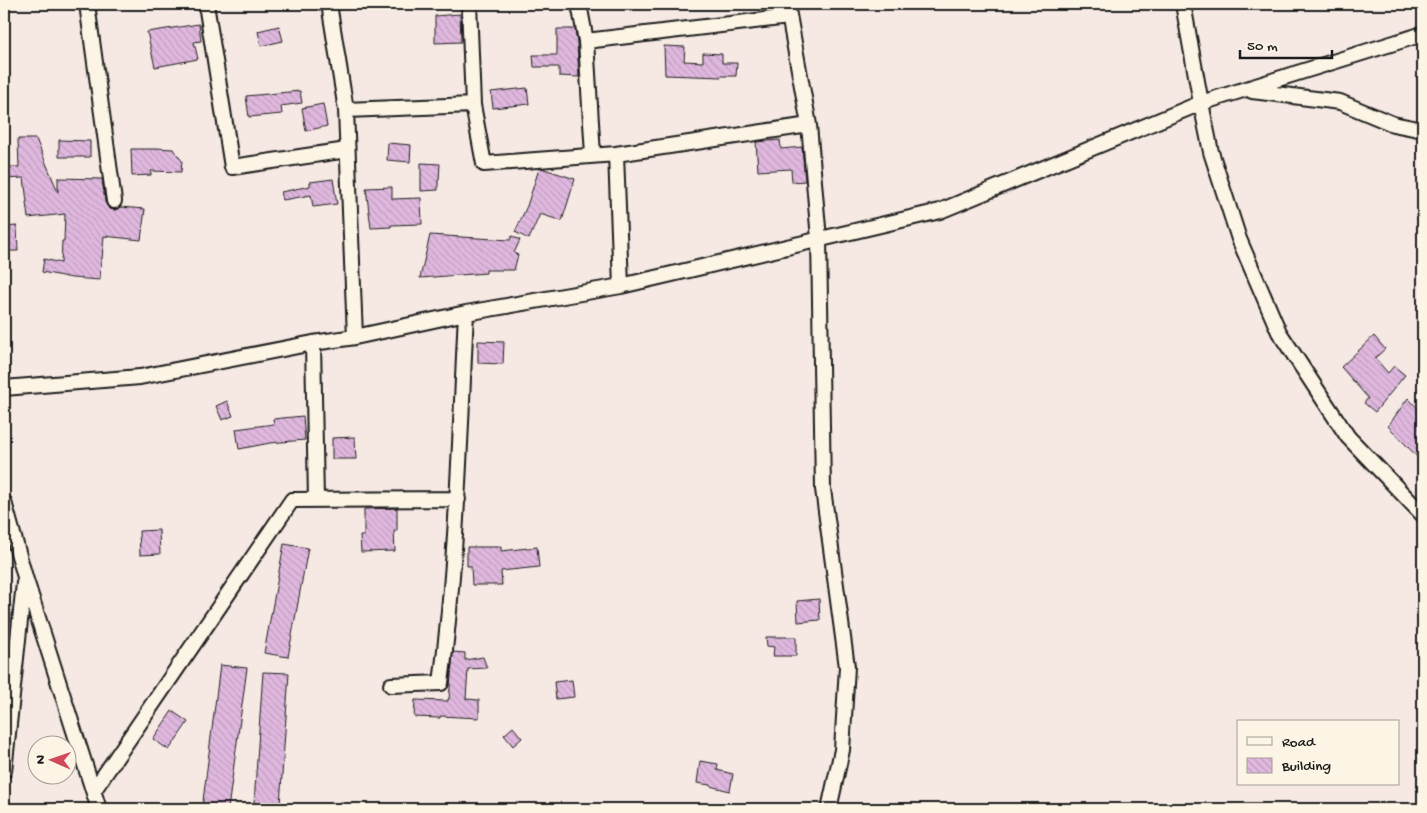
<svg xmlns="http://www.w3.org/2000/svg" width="1427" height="813" viewBox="0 0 1427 813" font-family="'Gochi Hand',sans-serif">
<defs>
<pattern id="building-back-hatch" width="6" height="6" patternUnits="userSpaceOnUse" patternTransform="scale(1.25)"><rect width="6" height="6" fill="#e0b8df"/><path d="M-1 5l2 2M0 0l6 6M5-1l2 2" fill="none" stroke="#c09ebf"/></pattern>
</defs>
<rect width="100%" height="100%" fill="#f6e9e4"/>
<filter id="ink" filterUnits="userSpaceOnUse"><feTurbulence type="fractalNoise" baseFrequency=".02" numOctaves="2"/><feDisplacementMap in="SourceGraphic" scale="10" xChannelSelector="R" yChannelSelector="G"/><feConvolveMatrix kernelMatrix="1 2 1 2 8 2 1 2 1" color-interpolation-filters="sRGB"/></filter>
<g filter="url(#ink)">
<!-- building -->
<path fill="url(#building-back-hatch)" stroke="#1c1c1c" d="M 460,14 L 461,42 L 435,43 L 435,16 Z
M 199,24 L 201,41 L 194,42 L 198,59 L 155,67 L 147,32 Z
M 279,26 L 283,41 L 261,46 L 258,31 Z
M 557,29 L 575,29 L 577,42 L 579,77 L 559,76 L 559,67 L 534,67 L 533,55 L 557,55 Z
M 664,46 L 685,47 L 684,61 L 703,62 L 703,53 L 722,54 L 722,63 L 737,63 L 736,76 L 721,76 L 721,77 L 665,75 Z
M 527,88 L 529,104 L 493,108 L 491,92 Z
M 300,91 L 302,103 L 281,106 L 282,114 L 249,117 L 246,96 Z
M 323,104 L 327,126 L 306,131 L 302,108 Z
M 18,139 L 36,139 L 58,192 L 58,178 L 102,179 L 105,202 L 107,206 L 110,209 L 116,210 L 120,207 L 145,209 L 141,240 L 104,236 L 102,259 L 101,259 L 100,280 L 72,278 L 42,272 L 44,259 L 61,263 L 62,241 L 64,241 L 65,214 L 28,218 L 26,202 L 27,202 L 24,178 L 4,179 L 4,167 L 19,167 Z
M 59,140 L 90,141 L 90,157 L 59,157 Z
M 780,140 L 781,149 L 802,147 L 805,181 L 792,182 L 791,169 L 758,171 L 756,142 Z
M 388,143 L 411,145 L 410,162 L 387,160 Z
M 156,148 L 173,149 L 182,161 L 181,172 L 151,171 L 151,175 L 132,176 L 131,149 L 156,149 Z
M 421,163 L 440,164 L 439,180 L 438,180 L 438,190 L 421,191 Z
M 541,168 L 575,179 L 562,221 L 540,214 L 529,239 L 515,232 L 527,206 L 539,169 Z
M 333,179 L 337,204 L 313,207 L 311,195 L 283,200 L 281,192 L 310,186 L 310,182 Z
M 392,187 L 392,199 L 421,198 L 422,224 L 391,225 L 391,227 L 371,228 L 366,188 Z
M 17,226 L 18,251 L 4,251 L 4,227 Z
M 430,235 L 510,240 L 512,236 L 520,240 L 514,253 L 518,255 L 514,270 L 486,270 L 486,273 L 420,278 Z
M 1374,336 L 1385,349 L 1375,358 L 1388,373 L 1394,366 L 1405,375 L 1375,412 L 1364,403 L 1368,398 L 1341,367 Z
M 478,341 L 504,342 L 503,364 L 478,363 Z
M 1408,398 L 1423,414 L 1423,463 L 1388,426 Z
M 227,401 L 233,416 L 222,420 L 216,406 Z
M 303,416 L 305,440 L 270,443 L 239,449 L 236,429 L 274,424 L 273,419 Z
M 355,437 L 356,459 L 332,459 L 332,438 Z
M 397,508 L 397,531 L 394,531 L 395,551 L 361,552 L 360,536 L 364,536 L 364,509 Z
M 159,530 L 160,554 L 140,555 L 139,531 Z
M 284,544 L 308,548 L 288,657 L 264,653 Z
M 467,547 L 501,547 L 501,551 L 537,547 L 539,567 L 501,571 L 502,585 L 472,585 L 471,566 L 467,566 Z
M 819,599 L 820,620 L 798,622 L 797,601 Z
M 766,637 L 796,637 L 796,656 L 773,656 L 774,647 L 767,646 Z
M 453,652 L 465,653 L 465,660 L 483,657 L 487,668 L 468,669 L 466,699 L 479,700 L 479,718 L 440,716 L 440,718 L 414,717 L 415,700 L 448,701 L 448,699 L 449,699 Z
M 220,665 L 247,668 L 228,809 L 202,809 Z
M 263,672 L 289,673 L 280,805 L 254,803 Z
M 572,680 L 574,697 L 556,699 L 554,682 Z
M 172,711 L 188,722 L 169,750 L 153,739 Z
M 513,727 L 522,738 L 513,746 L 504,735 Z
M 700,761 L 718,764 L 717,770 L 733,774 L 730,791 L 710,786 L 710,785 L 697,783 Z"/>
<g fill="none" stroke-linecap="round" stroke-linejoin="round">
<defs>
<path id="minor" d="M 87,4 L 114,201
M 206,4 L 232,167 L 347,150
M 329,4 L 346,110 L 355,337
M 469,4 L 473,105 L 484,164 L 616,154 L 809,125
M 579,4 L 586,41 L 593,155
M 787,4 L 809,125 L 819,239 L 823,489 L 847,667 L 842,750 L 829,809
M 1183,4 L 1201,103 L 1211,152 L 1239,239 L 1279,332 L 1348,437 L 1423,515
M 586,41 L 789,17
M 1252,91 L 1340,102 L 1393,124 L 1423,130
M 346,110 L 473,105
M 616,154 L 621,286
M 313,343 L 316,500
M 4,388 L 140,377 L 313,343 L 355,337 L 466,313 L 621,286 L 940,211 L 1201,103 L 1423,34
M 4,502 L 25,577 L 99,809
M 391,685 L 441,683 C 457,560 460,436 466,313
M 4,771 L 24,583
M 94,790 L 292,500 L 458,499"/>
</defs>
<!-- minor casing -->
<use href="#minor" stroke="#1c1c1c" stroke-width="18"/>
<!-- minor -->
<use href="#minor" stroke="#fcf5e5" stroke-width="14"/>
</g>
</g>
<!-- margin -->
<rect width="1427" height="813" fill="none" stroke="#fcf5e5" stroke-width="20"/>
<rect x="10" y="10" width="1407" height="793" fill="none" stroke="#1c1c1c" stroke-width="2" filter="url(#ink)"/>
<!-- legend -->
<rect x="1237" y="720" width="162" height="65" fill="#fcf5e5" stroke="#a29e95"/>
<rect x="1247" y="737" width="25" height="8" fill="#fcf5e5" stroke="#a29e95"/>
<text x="1282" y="746" font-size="15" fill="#1c1c1c">Road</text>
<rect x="1247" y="758" width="25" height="15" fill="url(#building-back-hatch)" stroke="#a29e95"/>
<text x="1282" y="770" font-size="15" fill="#1c1c1c">Building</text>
<!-- north arrow -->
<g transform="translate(52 760) rotate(272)"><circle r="24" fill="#fcf5e5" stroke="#a29e95"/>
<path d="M0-4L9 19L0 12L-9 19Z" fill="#d1495b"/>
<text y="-8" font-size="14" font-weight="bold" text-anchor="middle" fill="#1c1c1c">N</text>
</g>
<!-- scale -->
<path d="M1240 50v8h92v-8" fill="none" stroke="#1c1c1c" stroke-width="2.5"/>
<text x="1247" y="50" font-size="15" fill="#1c1c1c" stroke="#fcf5e5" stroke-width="4" paint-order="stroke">50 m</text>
</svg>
